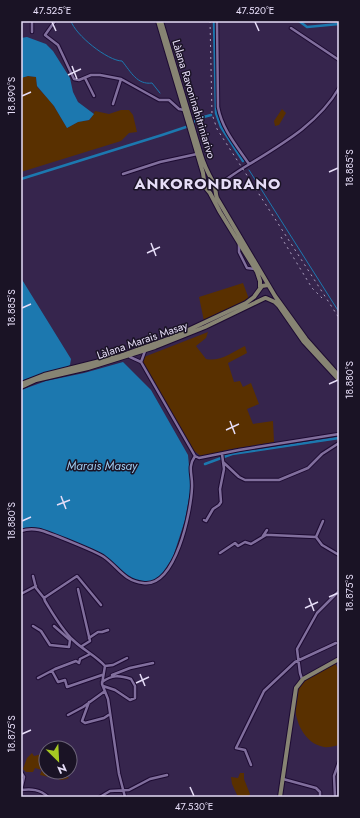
<svg xmlns="http://www.w3.org/2000/svg" width="360" height="818" viewBox="0 0 360 818" font-family="Jost,sans-serif">
<rect width="100%" height="100%" fill="#36254d"/>
<!-- green -->
<path fill="#593000" d="M 28,76 L 36,77 L 37,87 L 52,103 L 67,128 L 78,122 L 90,120 L 95,111 L 109,114 L 121,110 L 129,110 L 133,115 L 137,132 L 129,133 L 121,141 L 21,172 L 21,78 Z
M 282,109 L 286,113 L 279,125 L 275,126 L 274,121 Z
M 243,283 L 249,299 L 204,321 L 199,297 Z
M 208,332 L 206,338 L 196,346 L 206,359 C 220,362 233,352 245,346 L 247,353 L 228,363 L 234,382 L 240,381 L 243,387 L 251,383 L 259,404 L 247,409 L 253,424 L 273,421 L 274,442 L 226,450 L 202,457 L 193,450 L 142,361 L 144,357 Z
M 335,663 L 339,671 L 339,745 C 334,746 328,748 324,747 C 303,743 294,719 295,701 C 296,695 296,688 300,684 C 307,677 326,669 335,663 Z
M 32,753 L 34,756 L 46,753 L 46,772 L 66,772 L 65,774 L 69,778 L 62,780 L 40,775 L 42,770 L 35,768 L 33,772 L 26,772 L 23,769 L 27,758 Z
M 240,773 L 244,773 L 244,779 L 250,794 L 248,797 L 238,797 L 232,784 L 231,777 L 238,778 Z"/>
<!-- water -->
<path fill="#1c78af" d="M 27,37 L 46,44 L 53,51 L 70,78 L 73,92 L 78,102 L 94,114 L 89,120 L 78,122 L 67,128 L 54,106 L 37,86 L 36,77 L 28,76 L 21,78 L 21,38 Z
M 21,278 L 71,359 L 70,365 C 57,374 36,374 21,381 Z
M 123,362 L 151,390 L 188,455 L 191,487 L 185,520 L 173,557 L 162,574 L 155,580 L 144,582 L 134,581 L 124,576 L 115,566 L 94,551 L 39,529 L 21,529 L 21,390 L 46,381 L 84,373 Z"/>
<g fill="none" stroke-linecap="round" stroke-linejoin="round">
<!-- stream -->
<path stroke="#1c78af" stroke-width="1" d="M 71,21 C 75,35 108,61 122,61 C 131,72 137,85 152,83 L 160,93
M 249,170 L 339,312"/>
<!-- canal -->
<path stroke="#1c78af" stroke-width="2.5" d="M 214,21 L 216,113 L 221,127 L 243,161
M 299,21 L 307,27 L 339,24
M 21,179 L 162,135 L 186,127 L 200,118 L 211,115
M 205,464 L 232,454 L 339,438"/>
<defs>
<path id="street" d="M 32,21 L 32,32
M 55,21 L 45,35 L 58,45 L 74,79 L 79,80 L 91,75 L 100,75 L 121,79 L 159,100 L 169,100 L 179,109 L 184,110
M 217,21 L 218,107 C 222,129 236,145 249,164
M 291,28 L 339,60
M 85,78 L 94,96
M 113,104 L 121,79
M 123,174 L 160,162 L 197,154
M 214,187 C 226,180 236,172 248,165 C 282,144 319,123 339,88
M 239,244 L 239,252 L 247,268 L 255,269
M 130,357 L 141,362 L 195,456 L 199,458 L 239,450 L 339,434
M 141,362 L 145,351
M 223,462 L 239,477 L 245,480 L 279,480 L 308,468 L 322,454 L 339,443
M 204,520 L 206,521 L 213,509 L 219,505 L 221,502 L 220,489 L 224,469 L 222,454
M 21,531 C 27,529 33,529 39,530 C 48,532 97,552 104,557 C 118,567 124,581 143,583 C 176,588 191,511 192,488 C 193,474 187,468 195,456
M 263,536 L 267,530
M 316,537 L 323,521
M 220,553 L 235,543 L 238,546 L 245,542 L 251,544 L 266,535 L 271,535 L 316,537 L 322,545 L 339,555
M 33,576 L 36,588 L 44,598 L 45,601 C 53,614 62,630 73,640 C 83,650 95,655 105,666 L 102,684 L 108,699 L 119,774 L 125,797
M 78,589 L 90,641 L 82,646
M 21,594 L 36,586
M 44,598 L 77,576 L 101,605
M 33,626 L 41,631 L 50,645 L 69,647 L 70,640 L 54,626
M 89,638 L 98,632 L 102,632 L 108,630
M 105,666 L 113,665 L 127,658
M 52,671 L 58,682 L 65,680 L 67,687 L 102,675
M 112,675 L 130,668 L 153,663
M 38,678 L 55,669 L 76,661 L 79,663 L 80,659 L 90,654
M 302,679 L 300,673 L 297,649 L 317,613 L 339,591
M 102,682 C 112,675 119,675 131,679 L 135,686 L 135,698 L 130,700 L 115,690 L 103,686
M 89,702 L 82,721 L 85,723 L 104,718 L 110,714
M 68,715 L 83,707 L 105,691
M 251,765 L 245,750 L 236,748 L 264,691 L 295,662 L 336,643
M 21,772 L 24,777 L 21,790
M 283,779 L 316,788 L 320,792 L 320,797
M 21,790 C 31,789 40,789 48,797
M 100,797 L 110,791 L 129,790 L 150,779 L 167,775
M 335,797 L 334,776 L 339,762"/>
<path id="secondary" d="M 158,21 L 203,173 L 205,187 L 210,193 L 220,212 L 257,272 L 260,281 L 260,287
M 161,21 L 201,155 C 204,165 208,173 213,182 C 216,186 215,193 217,198 L 275,296 L 306,339 L 339,376
M 266,298 L 275,302 L 279,306 L 304,342 L 339,380
M 21,384 L 44,375 L 120,356 L 171,338 L 246,303 L 254,297 L 262,286 L 268,285
M 21,387 L 36,380 L 88,368 L 155,347 L 205,327 L 265,298
M 280,797 L 296,688 L 303,679 L 339,659"/>
</defs>
<!-- street casing -->
<use href="#street" stroke="#1d0b32" stroke-width="4.5"/>
<!-- secondary casing -->
<use href="#secondary" stroke="#1d0b32" stroke-width="6"/>
<!-- street -->
<use href="#street" stroke="#816f9d" stroke-width="2.5"/>
<!-- secondary -->
<use href="#secondary" stroke="#878473" stroke-width="4"/>
<!-- rail -->
<path stroke="#ada2c0" stroke-width="1" stroke-dasharray="2 4" stroke-linecap="butt" d="M 210,21 L 212,114 L 217,129 L 339,318
M 281,237 L 312,288 L 322,298"/>
</g>
<!-- ticks -->
<path fill="none" stroke="#e6ddf7" stroke-width="1.5" d="M 52,22 L 56,31M 255,22 L 259,31M 72,66 L 77,79M 68,75 L 81,69M 22,96 L 31,92M 329,172 L 338,168M 151,243 L 156,256M 147,253 L 160,247M 22,308 L 31,304M 329,384 L 338,380M 230,421 L 235,434M 226,430 L 239,424M 61,496 L 66,509M 57,505 L 70,500M 22,521 L 31,517M 329,597 L 338,593M 309,598 L 314,611M 305,608 L 318,602M 140,674 L 145,686M 136,683 L 149,677M 22,734 L 31,730M 190,787 L 194,796"/>
<g text-anchor="middle" dominant-baseline="central" stroke-width="3" stroke-linejoin="round" paint-order="stroke">
<!-- street labels -->
<g font-size="11" fill="#e6ddf7" stroke="#1a1325">
<text transform="translate(194 99) rotate(73)">Làlana Ravoninahitriniarivo</text>
<text transform="translate(142 340) rotate(-19)">Làlana Marais Masay</text>
</g>
<!-- water labels -->
<g font-size="12" font-style="italic" fill="#9bcaee" stroke="#1a1325">
<text x="102" y="466">Marais Masay</text>
</g>
<!-- district labels -->
<g font-size="15" font-weight="bold" letter-spacing="1" fill="#e6ddf7" stroke="#1a1325">
<text x="208" y="184">ANKORONDRANO</text>
</g>
</g>
<!-- border -->
<rect width="360" height="818" fill="none" stroke="#1a1325" stroke-width="44"/>
<!-- north arrow -->
<g transform="translate(58 760) rotate(156)"><circle r="19" fill="#1a1325" stroke="#6c6479"/>
<path d="M0-3L7 15L0 10L-7 15Z" fill="#a6c822"/>
<text y="-6" font-size="11" font-weight="bold" text-anchor="middle" fill="#e6ddf7">N</text>
</g>
<rect x="22" y="22" width="316" height="774" fill="none" stroke="#e6ddf7" stroke-width="1.5"/>
<g font-size="10" text-anchor="middle" fill="#e6ddf7">
<text x="52" y="14">47.525°E</text>
<text x="255" y="14">47.520°E</text>
<text transform="translate(11 96) rotate(-90)" y="4">18.890°S</text>
<text transform="translate(349 168) rotate(-90)" y="4">18.885°S</text>
<text transform="translate(11 308) rotate(-90)" y="4">18.885°S</text>
<text transform="translate(349 380) rotate(-90)" y="4">18.880°S</text>
<text transform="translate(11 521) rotate(-90)" y="4">18.880°S</text>
<text transform="translate(349 593) rotate(-90)" y="4">18.875°S</text>
<text transform="translate(11 734) rotate(-90)" y="4">18.875°S</text>
<text x="194" y="810">47.530°E</text>
</g>
</svg>
